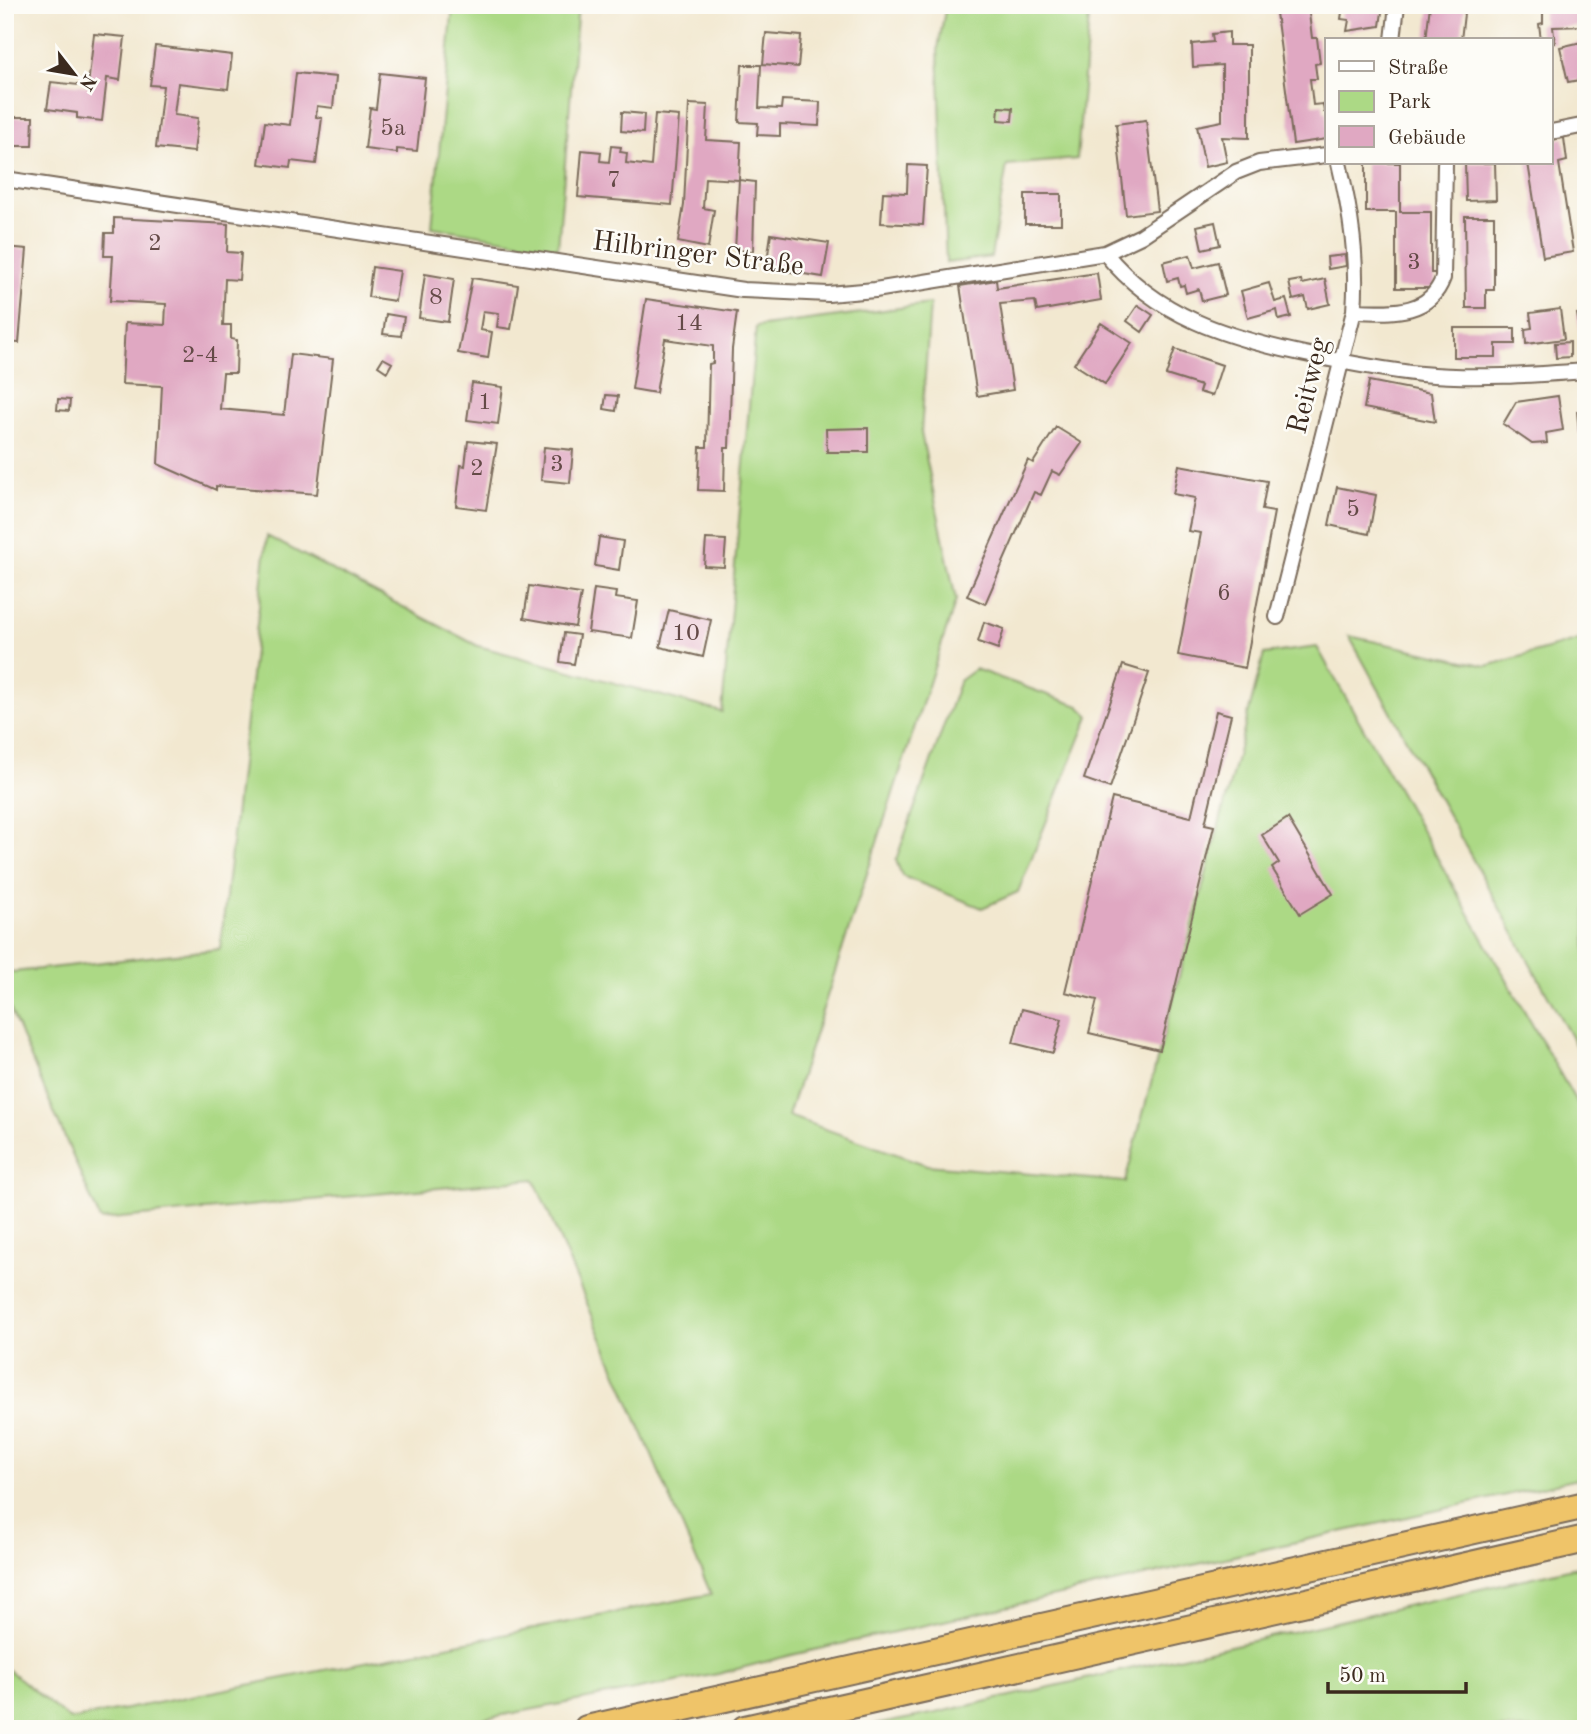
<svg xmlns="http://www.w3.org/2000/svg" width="1591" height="1734" viewBox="0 0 1591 1734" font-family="'Old Standard TT',serif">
<rect width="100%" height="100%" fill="#fdfcf7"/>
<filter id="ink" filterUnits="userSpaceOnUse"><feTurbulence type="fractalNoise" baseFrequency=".0143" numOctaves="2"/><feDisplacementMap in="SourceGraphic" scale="14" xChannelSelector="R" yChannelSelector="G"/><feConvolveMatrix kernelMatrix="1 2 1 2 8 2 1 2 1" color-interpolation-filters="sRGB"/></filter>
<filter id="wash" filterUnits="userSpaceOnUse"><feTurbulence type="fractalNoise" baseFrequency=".00686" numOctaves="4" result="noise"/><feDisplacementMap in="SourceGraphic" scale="28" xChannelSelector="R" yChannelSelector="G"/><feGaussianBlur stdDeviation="1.57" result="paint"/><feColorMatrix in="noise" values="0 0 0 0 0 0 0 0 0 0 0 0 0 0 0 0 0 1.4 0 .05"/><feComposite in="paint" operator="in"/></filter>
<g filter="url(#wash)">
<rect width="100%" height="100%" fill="#f2e8d0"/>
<!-- green -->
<path fill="#acd985" stroke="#748252" stroke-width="2" d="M 453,5 L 578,5 L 558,248 L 432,227 Z
M 946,5 L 1090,5 L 1077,159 L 1007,165 L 991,257 L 946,263 L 938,48 Z
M 930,304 L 921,433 L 956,600 L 788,1116 L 927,1165 L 1125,1182 L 1264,654 L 1317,647 L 1586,1119 L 1586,1477 L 792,1655 L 718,1674 L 430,1729 L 5,1729 L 5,1667 L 70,1720 L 711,1594 L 534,1179 L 100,1220 L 5,997 L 5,973 L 220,949 L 267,536 L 478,646 L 722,712 L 756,327 Z
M 1349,636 L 1487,666 L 1586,638 L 1586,1064 Z
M 975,669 L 1079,706 L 1089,716 L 1018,892 L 982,908 L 902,876 L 896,860 L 960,680 Z
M 1586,1565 L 1586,1729 L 855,1729 L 936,1713 Z"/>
<g id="blocks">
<!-- building -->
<path fill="#e0a8c2" d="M 1275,5 L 1308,5 L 1312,38 L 1317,38 L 1320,63 L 1315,64 L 1317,79 L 1310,79 L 1313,105 L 1323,104 L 1324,112 L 1327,112 L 1327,139 L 1293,144 Z
M 1343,5 L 1383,5 L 1380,26 L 1347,31 L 1349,20 L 1341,19 Z
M 1430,5 L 1465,5 L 1461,40 L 1426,40 Z
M 1543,5 L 1586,5 L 1586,26 L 1553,27 L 1555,43 L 1551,44 L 1551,40 L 1541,40 L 1539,24 L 1543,23 Z
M 1229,32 L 1229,45 L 1249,45 L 1249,138 L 1222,137 L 1227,162 L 1205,167 L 1197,126 L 1222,121 L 1222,65 L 1193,67 L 1192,44 L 1213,42 L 1212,34 Z
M 766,33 L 801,36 L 798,67 L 763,64 Z
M 94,34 L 125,37 L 120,80 L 107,78 L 102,121 L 77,118 L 77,113 L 47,109 L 51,82 L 88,86 Z
M 1586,41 L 1586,79 L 1568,82 L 1560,47 Z
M 155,46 L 232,55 L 228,89 L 178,83 L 174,115 L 198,118 L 194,152 L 156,148 L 163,86 L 150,85 Z
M 742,65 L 761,65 L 759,108 L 781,109 L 782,100 L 820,102 L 819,126 L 780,124 L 780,136 L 757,135 L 758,123 L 739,122 Z
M 296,73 L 336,77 L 333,108 L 317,106 L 316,117 L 322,118 L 316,164 L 291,161 L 290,168 L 259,164 L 265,122 L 290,125 Z
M 380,73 L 425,78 L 417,151 L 397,149 L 397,153 L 365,149 L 370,108 L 376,109 Z
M 689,104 L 708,105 L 706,140 L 741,142 L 739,180 L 705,178 L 703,208 L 714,210 L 708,248 L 678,242 L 684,205 Z
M 999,107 L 1013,108 L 1012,121 L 998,120 Z
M 622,112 L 644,114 L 643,133 L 621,131 Z
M 655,114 L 679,116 L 672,205 L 578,197 L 582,150 L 601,152 L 600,161 L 609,162 L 611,146 L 621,147 L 620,152 L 627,153 L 626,163 L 651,166 Z
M 5,117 L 33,117 L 32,146 L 5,146 Z
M 1146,120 L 1157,211 L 1126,215 L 1116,124 Z
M 1564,138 L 1567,161 L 1559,163 L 1573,252 L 1543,257 L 1528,163 L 1551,163 L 1551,140 Z
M 1366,163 L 1400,163 L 1400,212 L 1431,212 L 1431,273 L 1435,273 L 1435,288 L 1396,288 L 1396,212 L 1366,212 Z
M 1465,163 L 1495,163 L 1496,200 L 1466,201 Z
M 908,165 L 927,166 L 923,225 L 881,223 L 883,192 L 907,193 Z
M 739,180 L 755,182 L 753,251 L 735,250 Z
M 1025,194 L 1061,194 L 1061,224 L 1025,224 Z
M 1465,216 L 1494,216 L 1494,290 L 1486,290 L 1486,308 L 1466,308 Z
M 114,218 L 228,224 L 227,252 L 241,253 L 239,280 L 225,279 L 223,325 L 231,325 L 231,339 L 237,340 L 236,373 L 223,373 L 220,409 L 284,415 L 291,354 L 333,359 L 317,494 L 216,486 L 216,490 L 158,464 L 162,386 L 122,384 L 125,323 L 165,325 L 166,304 L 110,301 L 113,256 L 104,256 L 105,233 L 114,233 Z
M 1215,222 L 1220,245 L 1202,249 L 1197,226 Z
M 771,234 L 829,243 L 823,277 L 766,268 Z
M 5,247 L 27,249 L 19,343 L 5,342 Z
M 1190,255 L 1194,268 L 1218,262 L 1226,295 L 1202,301 L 1199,289 L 1186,293 L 1184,285 L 1180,286 L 1178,278 L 1167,281 L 1163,262 Z
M 1345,255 L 1346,266 L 1328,269 L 1327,257 Z
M 372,267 L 400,271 L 395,301 L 368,297 Z
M 1097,273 L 1101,300 L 1037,311 L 1035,301 L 1000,304 L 1013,390 L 977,396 L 960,286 L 996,280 L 997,288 Z
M 425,274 L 454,279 L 448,322 L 419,318 Z
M 472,278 L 518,285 L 511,329 L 497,327 L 499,313 L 483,311 L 480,330 L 492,332 L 488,358 L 458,353 Z
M 1325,279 L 1330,304 L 1308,309 L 1305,297 L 1293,300 L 1289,282 L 1301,280 L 1302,284 Z
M 1269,283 L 1275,302 L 1286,299 L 1291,317 L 1279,320 L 1277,310 L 1248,318 L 1241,291 Z
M 646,299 L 737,312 L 732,349 L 729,448 L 725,448 L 724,491 L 698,490 L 700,447 L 707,447 L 709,364 L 713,363 L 713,346 L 665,339 L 656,393 L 632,389 Z
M 1138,305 L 1153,315 L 1142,332 L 1127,321 Z
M 1560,309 L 1564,339 L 1526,344 L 1525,329 L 1532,328 L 1530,313 Z
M 1586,313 L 1586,335 L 1581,336 L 1577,314 Z
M 386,314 L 404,317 L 401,336 L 383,334 Z
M 1101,323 L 1132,343 L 1105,384 L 1074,364 Z
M 1454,328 L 1515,328 L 1515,344 L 1496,344 L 1496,357 L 1454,357 Z
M 1570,342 L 1570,357 L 1556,358 L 1555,343 Z
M 1175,349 L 1222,365 L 1212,396 L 1199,392 L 1201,386 L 1166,375 Z
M 383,358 L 392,363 L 387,372 L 378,366 Z
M 1369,381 L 1431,393 L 1435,422 L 1364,408 Z
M 472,383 L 503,387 L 498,424 L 467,420 Z
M 606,395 L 618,396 L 616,411 L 604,409 Z
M 1558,396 L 1563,430 L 1546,433 L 1547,443 L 1532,444 L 1503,424 L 1516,402 Z
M 58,399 L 70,400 L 69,411 L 57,410 Z
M 1586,410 L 1586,432 L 1579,433 L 1577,411 Z
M 1056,427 L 1082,443 L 1060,475 L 1052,471 L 1041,495 L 1034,492 L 985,604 L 967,596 L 1028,460 L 1033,463 Z
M 868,428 L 868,452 L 827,452 L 826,429 Z
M 468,441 L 497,444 L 486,510 L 456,506 L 461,465 L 465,466 Z
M 544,447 L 573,450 L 570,483 L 541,480 Z
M 1179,465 L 1267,481 L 1262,510 L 1274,512 L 1245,668 L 1178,655 L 1201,533 L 1188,531 L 1195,498 L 1173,494 Z
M 1337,487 L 1376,495 L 1369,534 L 1329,525 Z
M 599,537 L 623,541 L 619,570 L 595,566 Z
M 706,539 L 726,540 L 724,567 L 704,566 Z
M 529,586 L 581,594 L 575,627 L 524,618 Z
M 594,589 L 616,592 L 615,598 L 638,601 L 632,638 L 588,632 Z
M 669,610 L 711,620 L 703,657 L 660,647 Z
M 984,622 L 1004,629 L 998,649 L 978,642 Z
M 564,633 L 579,635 L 574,664 L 560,662 Z
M 1123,665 L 1149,673 L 1110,788 L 1084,779 Z
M 1216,711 L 1231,715 L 1205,824 L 1214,826 L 1160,1050 L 1089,1033 L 1097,1000 L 1065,992 L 1112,798 L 1191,817 Z
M 1288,818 L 1333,894 L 1300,914 L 1272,868 L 1279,863 L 1262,835 Z
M 1022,1009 L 1062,1019 L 1053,1053 L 1013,1043 Z"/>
</g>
</g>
<g filter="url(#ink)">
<use href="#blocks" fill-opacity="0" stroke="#7b6c5c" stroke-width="2"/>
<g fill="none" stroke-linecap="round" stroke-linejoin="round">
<defs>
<path id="street" d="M 1393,40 L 1397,5
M 1551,132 L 1586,125
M 5,179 L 743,290 L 828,294 L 875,290 L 1105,253 L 1141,236 L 1236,172 L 1259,163 L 1327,155
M 1105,253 C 1157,317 1228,338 1305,354 C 1343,362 1382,370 1421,374 C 1476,379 1531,375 1586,371
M 1354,311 C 1388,312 1429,317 1443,278 L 1445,163
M 1277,617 L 1354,311 C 1358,259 1351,213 1339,163"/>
<path id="highway" d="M 587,1729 L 1586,1505
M 745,1729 L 1586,1539"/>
</defs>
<!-- street casing -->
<use href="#street" stroke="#7b6c5c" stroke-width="18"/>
<!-- highway casing -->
<use href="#highway" stroke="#7b6c5c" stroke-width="30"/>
<!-- street -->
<use href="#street" stroke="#fff" stroke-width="14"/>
<!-- highway -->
<use href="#highway" stroke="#efc469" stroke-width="26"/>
</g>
</g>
<g text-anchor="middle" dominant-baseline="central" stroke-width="5" stroke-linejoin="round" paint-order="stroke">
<!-- number labels -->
<g font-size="24" fill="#644a47">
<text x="393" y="129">5a</text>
<text x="614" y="181">7</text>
<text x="155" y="244">2</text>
<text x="1414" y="263">3</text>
<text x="436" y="298">8</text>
<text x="689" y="324">14</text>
<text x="200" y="356">2-4</text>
<text x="485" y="403">1</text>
<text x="557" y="465">3</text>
<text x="477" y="469">2</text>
<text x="1353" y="510">5</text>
<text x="1224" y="594">6</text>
<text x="686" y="634">10</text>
</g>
<!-- street labels -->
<g font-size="28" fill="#3b2a1e" stroke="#fdfcf7">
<text transform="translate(698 255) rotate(7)">Hilbringer Straße</text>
<text transform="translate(1310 386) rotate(-76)">Reitweg</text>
</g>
</g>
<!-- margin -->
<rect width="1591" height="1734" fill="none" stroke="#fdfcf7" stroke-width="28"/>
<!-- legend -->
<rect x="1325" y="38" width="228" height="126" fill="#fdfcf7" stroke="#afa8a0" stroke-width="2"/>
<rect x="1339" y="61" width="35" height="10" fill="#ffffff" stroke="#afa8a0" stroke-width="2"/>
<text x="1388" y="74" font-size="21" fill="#3b2a1e">Straße</text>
<rect x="1339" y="91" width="35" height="21" fill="#acd985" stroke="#afa8a0" stroke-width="2"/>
<text x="1388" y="108" font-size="21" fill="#3b2a1e">Park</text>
<rect x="1339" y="126" width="35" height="21" fill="#e0a8c2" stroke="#afa8a0" stroke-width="2"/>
<text x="1388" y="144" font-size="21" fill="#3b2a1e">Gebäude</text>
<!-- north arrow -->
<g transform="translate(74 74) rotate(121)" stroke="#fdfcf7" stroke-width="5" paint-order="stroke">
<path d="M0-5L12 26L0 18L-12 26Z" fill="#3b2a1e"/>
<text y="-10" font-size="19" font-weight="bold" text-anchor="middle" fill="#3b2a1e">N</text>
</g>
<!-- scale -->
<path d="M1328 1682v10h138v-10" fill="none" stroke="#3b2a1e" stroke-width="3.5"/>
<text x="1339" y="1682" font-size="21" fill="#3b2a1e" stroke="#fdfcf7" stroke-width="5" paint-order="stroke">50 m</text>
</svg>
